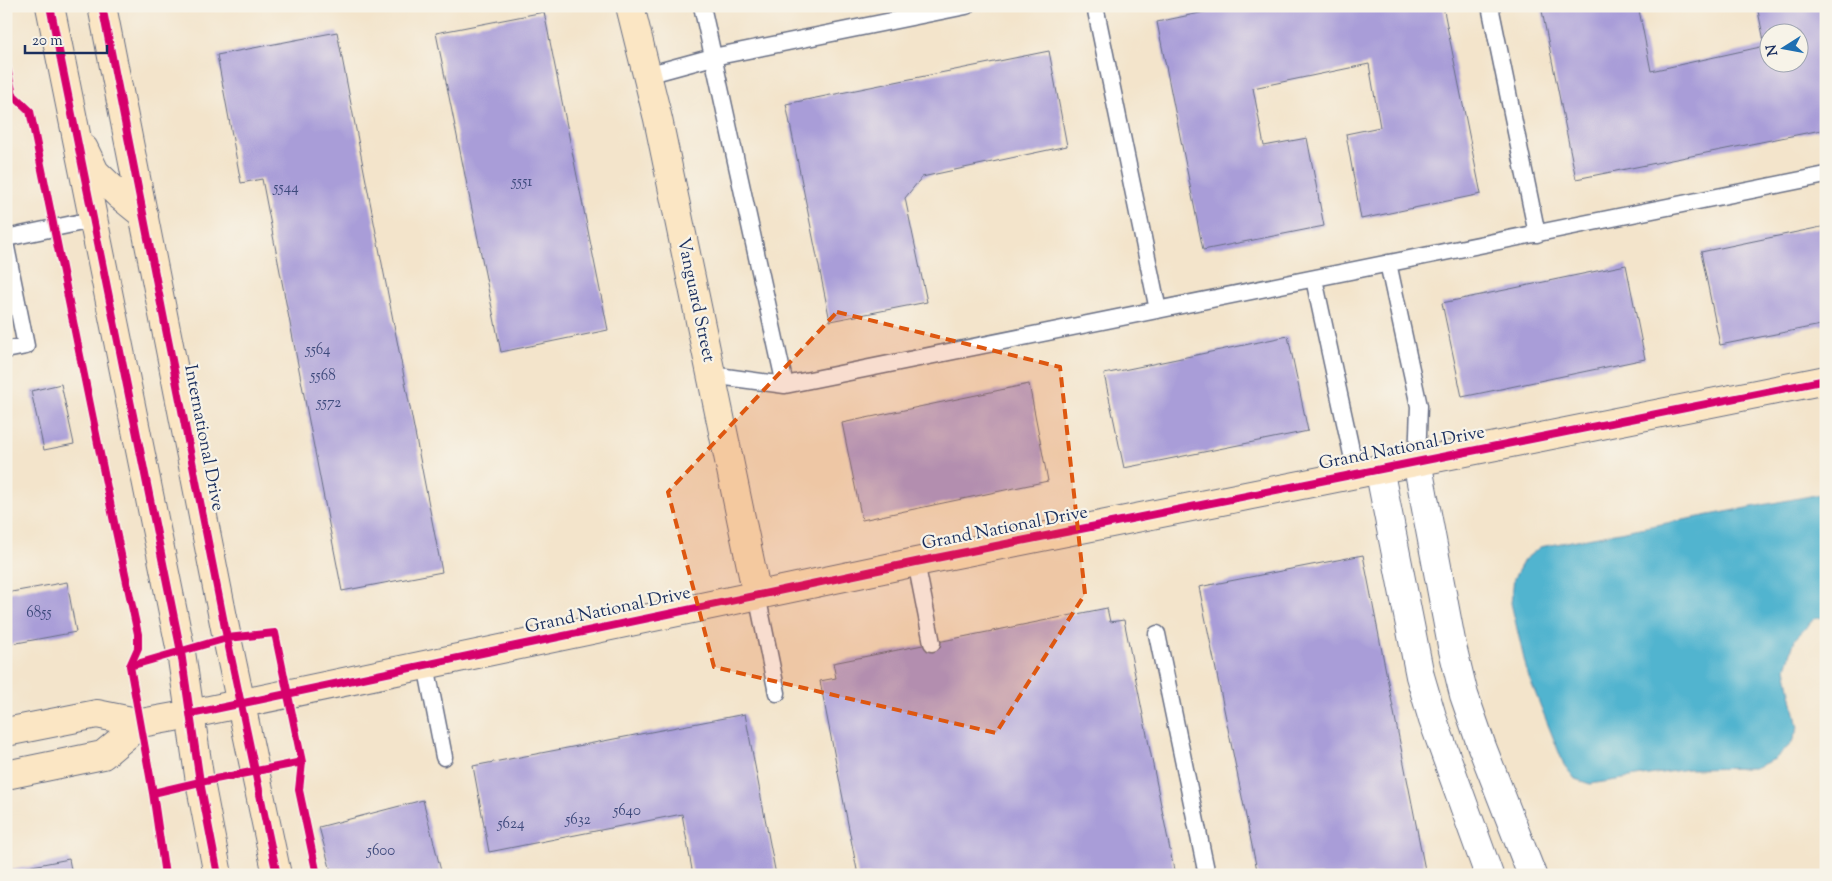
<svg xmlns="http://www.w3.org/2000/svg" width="1832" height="881" viewBox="0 0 1832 881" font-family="'Sorts Mill Goudy',serif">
<rect width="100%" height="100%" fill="#f7f3e8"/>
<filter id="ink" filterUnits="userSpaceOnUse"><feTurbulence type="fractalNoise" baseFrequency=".02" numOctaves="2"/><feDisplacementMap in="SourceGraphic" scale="10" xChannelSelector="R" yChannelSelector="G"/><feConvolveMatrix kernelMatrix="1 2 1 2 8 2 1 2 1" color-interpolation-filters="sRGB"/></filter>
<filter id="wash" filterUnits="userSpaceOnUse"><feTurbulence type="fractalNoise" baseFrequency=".0096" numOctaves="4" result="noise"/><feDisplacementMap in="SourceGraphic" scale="20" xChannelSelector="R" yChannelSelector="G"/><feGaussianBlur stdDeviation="1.12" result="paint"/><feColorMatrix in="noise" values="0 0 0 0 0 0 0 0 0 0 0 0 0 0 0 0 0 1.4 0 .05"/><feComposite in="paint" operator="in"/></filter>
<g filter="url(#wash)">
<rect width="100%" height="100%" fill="#f3e4cb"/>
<!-- water -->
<path fill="#51b4cf" stroke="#367296" d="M 1826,493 L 1826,617 L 1814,619 L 1795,639 L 1786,668 L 1798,728 L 1791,744 L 1775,759 L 1754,768 L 1688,769 L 1590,784 L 1575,779 L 1564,765 L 1527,672 L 1511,603 L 1514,578 L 1524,560 L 1540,547 Z"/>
<g id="blocks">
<!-- building -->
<path fill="#a99dd8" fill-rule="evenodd" d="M 1233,6 L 1443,6 L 1481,194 L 1361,219 L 1346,134 L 1380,127 L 1369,64 L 1253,88 L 1264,146 L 1307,138 L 1324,226 L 1203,250 L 1157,22 Z
M 1541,6 L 1654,6 L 1639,10 L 1651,71 L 1765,46 L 1757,6 L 1826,6 L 1826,129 L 1576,179 ZM 1770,32 L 1800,32 L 1800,62 L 1770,62 Z
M 544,12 L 608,330 L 501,352 L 436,33 Z
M 337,32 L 442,572 L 342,591 L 262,179 L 241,183 L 217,55 Z
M 1049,51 L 1067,146 L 922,177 L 905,198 L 927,302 L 830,321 L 786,104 Z
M 1826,226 L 1826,324 L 1720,345 L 1701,252 Z
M 1626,265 L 1645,359 L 1462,397 L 1442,303 Z
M 1288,336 L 1308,431 L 1124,468 L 1104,374 Z
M 61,384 L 74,444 L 44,450 L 31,391 Z
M 1029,384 L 1048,481 L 862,520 L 842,423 Z
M 1363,555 L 1426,875 L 1258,875 L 1199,587 Z
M 67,582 L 76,632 L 6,645 L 6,593 Z
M 1107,608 L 1110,622 L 1124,620 L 1175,875 L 858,875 L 820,681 L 836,678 L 833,663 Z
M 745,714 L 776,875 L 693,875 L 682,814 L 489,852 L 473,766 Z
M 423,800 L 442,875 L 332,875 L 319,827 Z
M 69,859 L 72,875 L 6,875 L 6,871 Z"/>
</g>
</g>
<g filter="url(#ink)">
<use href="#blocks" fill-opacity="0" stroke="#676e84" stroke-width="1"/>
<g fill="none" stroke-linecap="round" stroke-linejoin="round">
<defs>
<path id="lane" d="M 702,6 L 785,385
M 1095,6 L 1158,310
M 1490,6 L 1537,234
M 647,75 L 713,57 L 966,6
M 6,238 L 92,220
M 6,247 L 26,346 L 6,350
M 1388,263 L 1419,406 L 1417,461
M 1314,279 L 1356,473
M 711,375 L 785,385 L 1826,175
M 916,562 L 932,643
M 757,595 L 777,693
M 1157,634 L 1207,875
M 426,665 L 444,757"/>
<path id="street" d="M 1417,461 L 1452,646 L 1464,695 L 1482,747 L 1532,875
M 1379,468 L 1420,676 L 1433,720 L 1489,875"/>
<path id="secondary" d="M 50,6 L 181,652 L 200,782 L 218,875
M 102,6 L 227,638 L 277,875
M 630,6 L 658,119 L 757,595
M 84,149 L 95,172 L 118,194 L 144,215
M 6,732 L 97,714 L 141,723 L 191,714 L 916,562 L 1826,380
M 6,775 L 103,755 L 141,723"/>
</defs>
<!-- lane casing -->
<use href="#lane" stroke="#676e84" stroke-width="19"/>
<!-- street casing -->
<use href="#street" stroke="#676e84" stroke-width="30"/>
<!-- secondary casing -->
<use href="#secondary" stroke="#676e84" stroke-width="30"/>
<!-- lane -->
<use href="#lane" stroke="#fff" stroke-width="16"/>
<!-- street -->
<use href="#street" stroke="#fff" stroke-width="28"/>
<!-- secondary -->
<use href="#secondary" stroke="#fbe6c4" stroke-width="28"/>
<defs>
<path id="cycleway" d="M 50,6 L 181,652 L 200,782 L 218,875
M 102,6 L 227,638 L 277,875
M 6,63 L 13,95 L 30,111 L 114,522 L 138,634 L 138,648 L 130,666 L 153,793 L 165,875
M 130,666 L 227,638 L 275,633 L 302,762 L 299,790 L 317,875
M 191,714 L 916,562 L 1826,380
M 153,793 L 200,782 L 302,762"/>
</defs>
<!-- cycleway casing -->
<use href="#cycleway" stroke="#f7f3e8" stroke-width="11"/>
<!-- cycleway -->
<use href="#cycleway" stroke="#d6006c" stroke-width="8"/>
</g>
</g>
<!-- marked area -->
<path fill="#de5710" fill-opacity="0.2" stroke="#de5710" stroke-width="4" stroke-dasharray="10 6" stroke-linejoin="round" d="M 837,312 L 1060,367 L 1085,594 L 996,733 L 714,667 L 668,492 Z"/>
<g text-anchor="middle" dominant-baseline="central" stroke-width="4.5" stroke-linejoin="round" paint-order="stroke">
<!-- number labels -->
<g font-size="15" fill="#3e4a7c">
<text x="522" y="182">5551</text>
<text x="286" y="188">5544</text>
<text x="318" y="350">5564</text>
<text x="323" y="376">5568</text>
<text x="329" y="403">5572</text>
<text x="39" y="613">6855</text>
<text x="627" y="811">5640</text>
<text x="578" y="820">5632</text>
<text x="511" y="824">5624</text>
<text x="381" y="851">5600</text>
</g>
<!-- street labels -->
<g font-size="18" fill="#1b2f5e" stroke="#f7f3e8">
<text transform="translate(695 300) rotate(78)">Vanguard Street</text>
<text transform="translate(203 438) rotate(79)">International Drive</text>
<text transform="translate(1402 449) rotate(-11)">Grand National Drive</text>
<text transform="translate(1005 529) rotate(-11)">Grand National Drive</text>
<text transform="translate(608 611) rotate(-12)">Grand National Drive</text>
</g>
</g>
<!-- margin -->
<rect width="1832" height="881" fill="none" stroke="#f7f3e8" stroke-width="25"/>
<!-- north arrow -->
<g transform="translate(1784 48) rotate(259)"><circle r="24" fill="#f7f3e8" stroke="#9fa5b1"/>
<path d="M0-4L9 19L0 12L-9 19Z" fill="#1f6fb2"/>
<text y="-8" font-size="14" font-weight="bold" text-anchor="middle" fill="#1b2f5e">N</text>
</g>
<!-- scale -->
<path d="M25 45v8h82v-8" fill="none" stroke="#1b2f5e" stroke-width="2.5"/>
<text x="32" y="45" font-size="15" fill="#1b2f5e" stroke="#f7f3e8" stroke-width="4" paint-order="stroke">20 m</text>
</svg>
